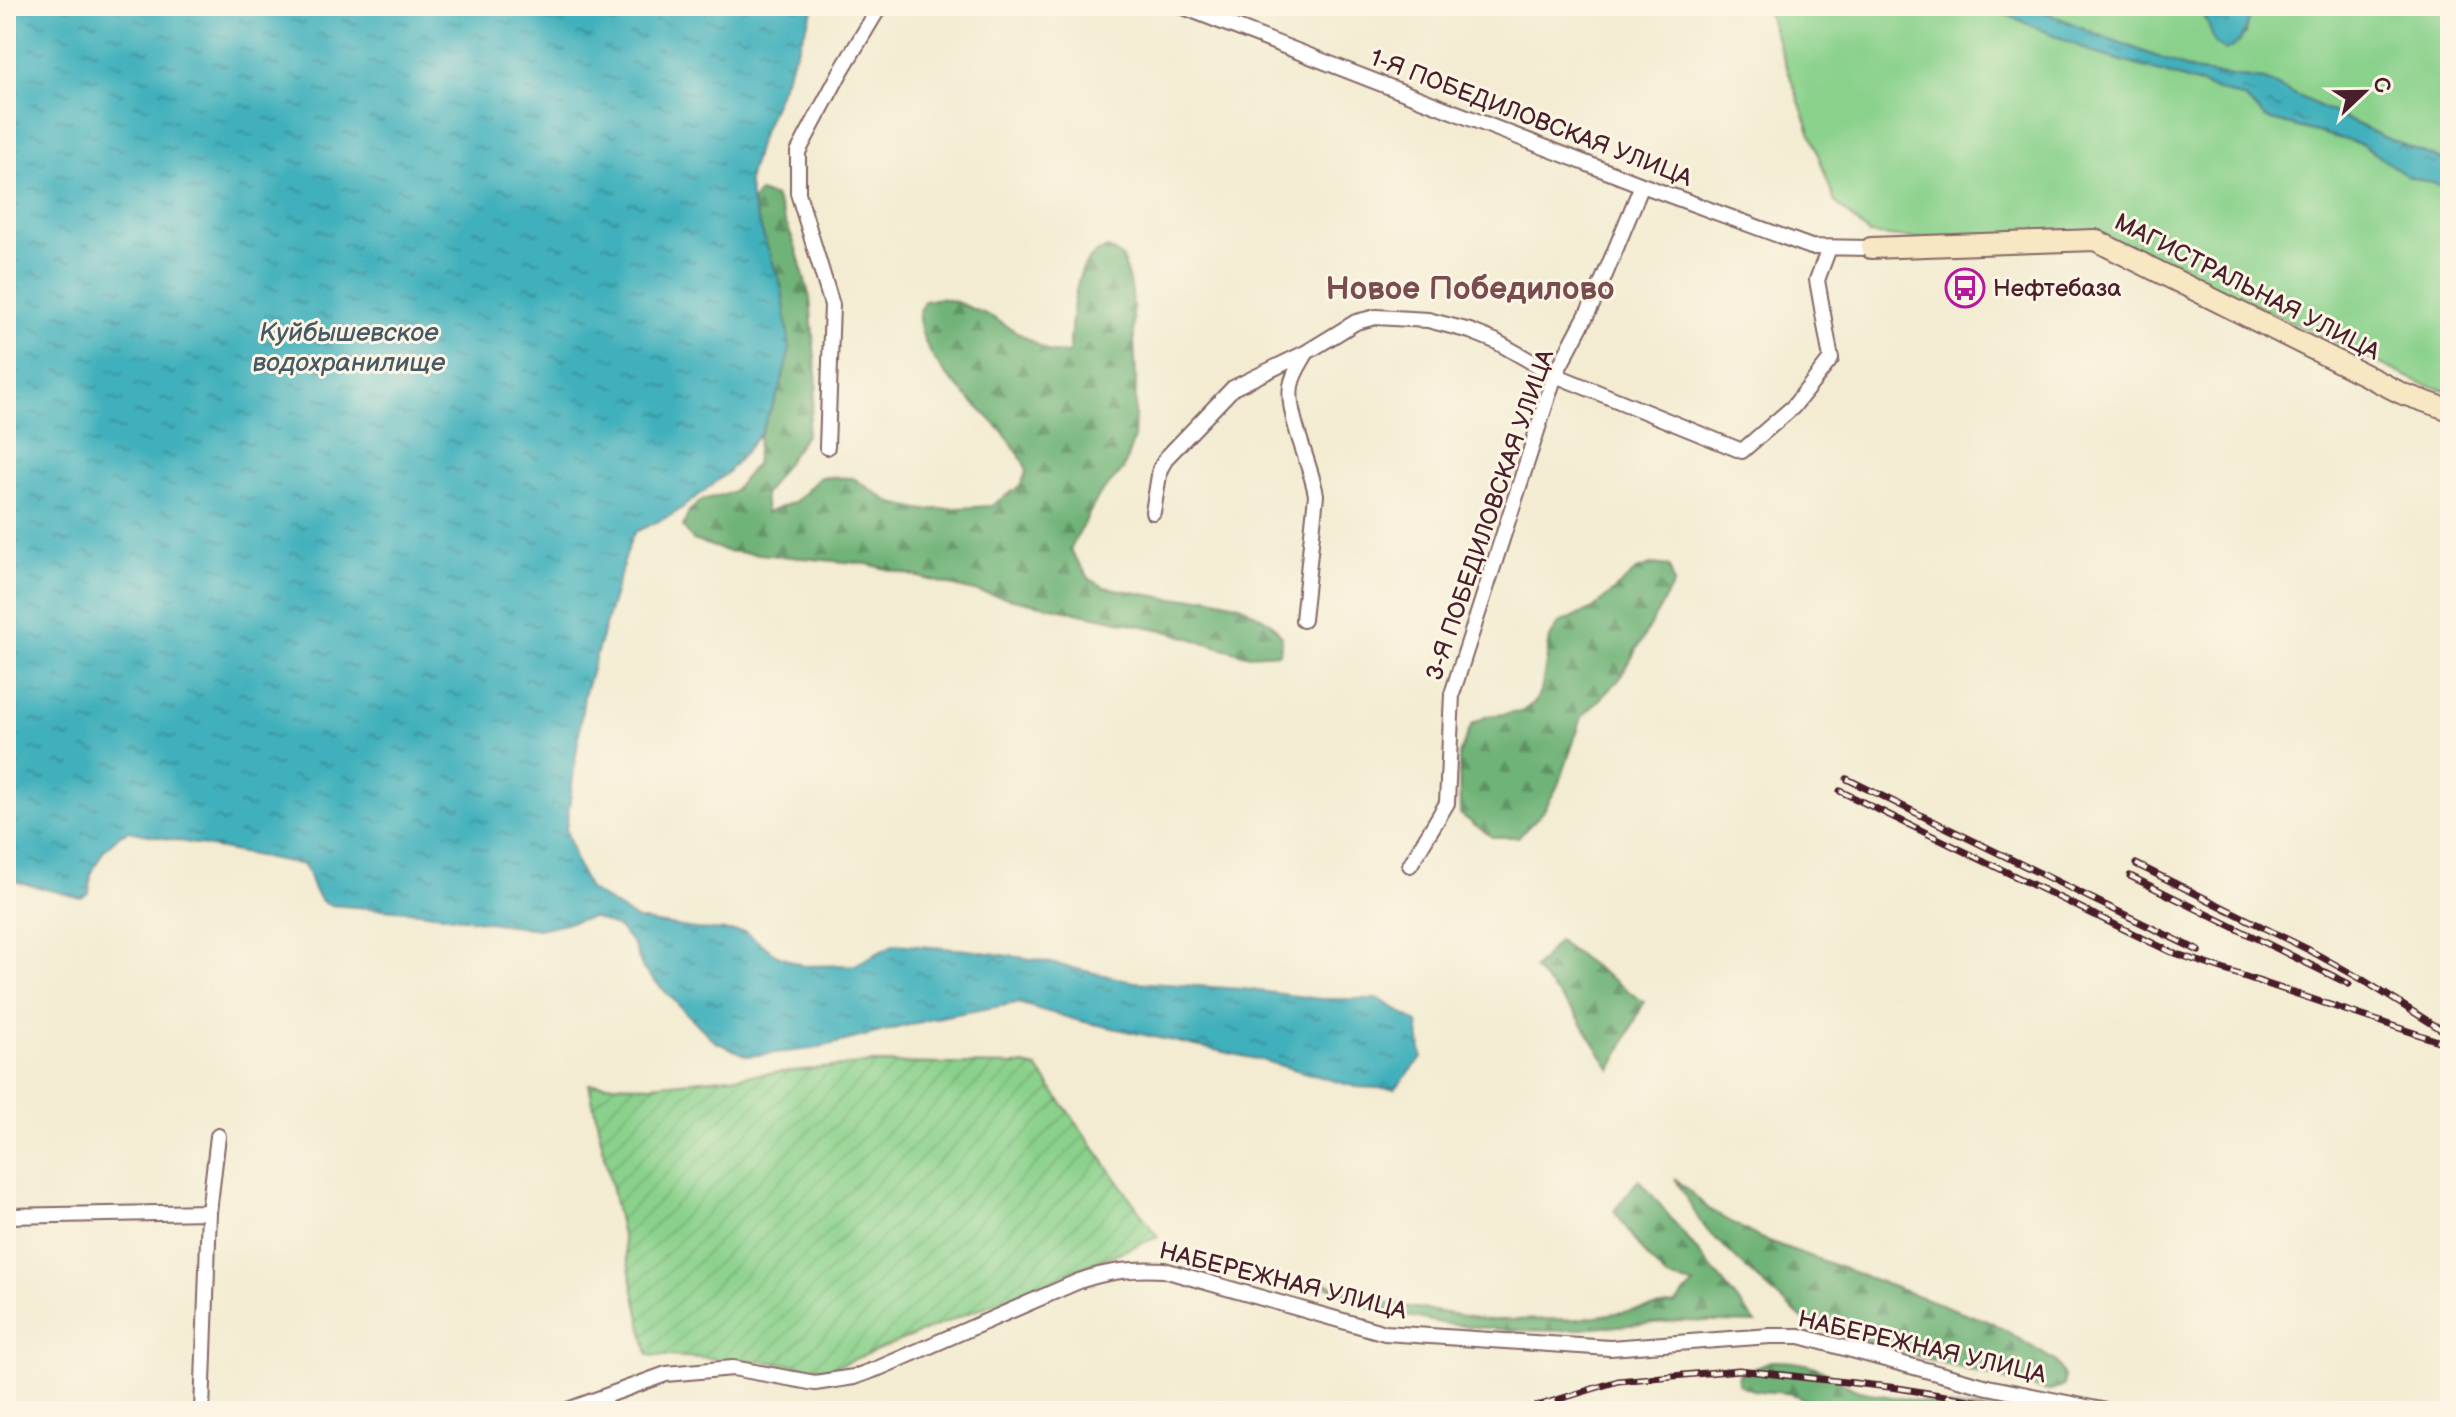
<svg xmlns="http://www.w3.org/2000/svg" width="2456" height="1417" viewBox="0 0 2456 1417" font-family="'Balsamiq Sans',sans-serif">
<defs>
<pattern id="forest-firs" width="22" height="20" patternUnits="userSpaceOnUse" patternTransform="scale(2)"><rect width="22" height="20" fill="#6fb378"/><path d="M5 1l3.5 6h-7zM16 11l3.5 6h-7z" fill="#5d9163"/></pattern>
<pattern id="garden-furrows" width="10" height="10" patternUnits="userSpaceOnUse" patternTransform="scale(2)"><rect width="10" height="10" fill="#8ad18c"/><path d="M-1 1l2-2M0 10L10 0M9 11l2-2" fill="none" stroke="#79b379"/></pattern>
<pattern id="water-ripples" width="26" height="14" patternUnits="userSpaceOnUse" patternTransform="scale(2)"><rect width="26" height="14" fill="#41b0bc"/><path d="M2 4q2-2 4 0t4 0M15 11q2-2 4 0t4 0" fill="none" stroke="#388f99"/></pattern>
</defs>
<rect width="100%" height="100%" fill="#fcf5e5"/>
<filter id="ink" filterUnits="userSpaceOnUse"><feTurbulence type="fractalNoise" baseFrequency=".0125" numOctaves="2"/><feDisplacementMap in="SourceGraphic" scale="16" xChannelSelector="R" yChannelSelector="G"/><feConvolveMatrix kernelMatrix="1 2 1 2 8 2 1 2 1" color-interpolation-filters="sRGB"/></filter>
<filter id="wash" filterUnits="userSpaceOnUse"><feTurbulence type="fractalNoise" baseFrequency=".006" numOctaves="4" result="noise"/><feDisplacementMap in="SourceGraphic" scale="32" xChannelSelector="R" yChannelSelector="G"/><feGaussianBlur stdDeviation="1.8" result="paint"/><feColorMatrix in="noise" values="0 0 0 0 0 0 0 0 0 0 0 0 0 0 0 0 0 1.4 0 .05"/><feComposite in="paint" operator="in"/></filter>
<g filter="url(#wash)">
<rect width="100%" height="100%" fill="#f3ecd2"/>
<!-- green -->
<path fill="#8ad18c" stroke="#6a785c" stroke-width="2" d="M 1765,6 L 1988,6 L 2094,53 L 2175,76 L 2246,99 L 2265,118 L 2361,144 L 2407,176 L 2450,188 L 2450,392 L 2421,383 L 2249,302 L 2096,233 L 1919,239 L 1869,234 L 1835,202 Z
M 2031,6 L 2201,6 L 2208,24 L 2245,35 L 2252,6 L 2450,6 L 2450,163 L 2386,138 L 2265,80 L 2198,72 L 2099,35 Z"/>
<!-- forest -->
<path fill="url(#forest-firs)" stroke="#5c6952" stroke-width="2" d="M 759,192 L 775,197 L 795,245 L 810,298 L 817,385 L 806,435 L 764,495 L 766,513 L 796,501 L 820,477 L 853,478 L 892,503 L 924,510 L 991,506 L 1020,486 L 1027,471 C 1006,413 926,383 919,319 C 918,313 922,307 924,301 L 940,298 L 956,302 L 990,316 L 1050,352 L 1069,353 C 1072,327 1072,277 1090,258 C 1094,253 1101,251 1107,248 L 1122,257 L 1132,292 L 1136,384 L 1134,438 L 1123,470 L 1099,495 L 1070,550 L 1090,579 L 1104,587 L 1172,599 L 1207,597 L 1240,605 L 1271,623 L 1282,636 L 1280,653 L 1246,655 L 1163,630 L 974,591 L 867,564 L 726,551 L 693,540 L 683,527 L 689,511 L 702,500 L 733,492 L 755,465 L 760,434 L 780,388 L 782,289 L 752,203 Z
M 1653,564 L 1669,566 L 1674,583 L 1620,679 L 1582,717 L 1560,782 L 1543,812 L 1518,837 L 1492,837 L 1460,814 L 1459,755 L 1472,724 L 1487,716 L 1521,712 L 1535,702 L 1542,687 L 1550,638 L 1559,623 L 1593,609 L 1637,570 Z
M 1558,941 L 1644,1002 L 1611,1070 L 1576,1014 L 1534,969 Z
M 1675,1178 L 1710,1210 L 1760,1238 L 1995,1324 L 2055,1361 L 2064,1376 L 2064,1386 L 2047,1391 L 1872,1344 L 1805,1321 L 1753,1275 L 1702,1225 Z
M 1639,1179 L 1756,1323 L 1679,1321 L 1556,1331 L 1506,1330 L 1446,1324 L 1370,1308 L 1309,1277 L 1379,1302 L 1489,1320 L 1577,1319 L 1675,1304 L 1694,1284 L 1667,1278 L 1649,1259 L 1614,1211 Z
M 1771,1361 C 1790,1361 1807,1362 1824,1371 C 1836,1377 1846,1387 1859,1391 L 1943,1406 L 1997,1411 L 1815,1411 C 1795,1380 1760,1401 1738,1383 L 1739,1374 Z"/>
<!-- garden -->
<path fill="url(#garden-furrows)" stroke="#6a785c" stroke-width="2" d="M 872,1063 L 1023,1065 L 1037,1068 L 1158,1237 L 830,1369 L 759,1361 L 648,1355 L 589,1084 L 651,1085 Z"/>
<!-- water -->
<path fill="url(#water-ripples)" stroke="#466874" stroke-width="2" d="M 6,6 L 815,6 L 758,144 L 748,181 L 752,203 L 782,289 L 790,349 L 780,388 L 760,434 L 727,473 L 674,514 L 635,532 L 631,539 L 584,696 L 566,829 L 577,865 L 589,889 L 638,920 L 695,929 L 745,932 L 775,954 L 803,966 L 855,965 L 895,944 L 968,950 L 1038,960 L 1134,982 L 1243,989 L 1320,999 L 1379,999 L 1418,1023 L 1422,1058 L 1395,1089 L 1356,1087 L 1261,1060 L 1080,1021 L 1017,1003 L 945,1016 L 812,1049 L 747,1056 L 714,1041 L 643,969 L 633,944 L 619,928 L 593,917 L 538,929 L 420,912 L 329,905 C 312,899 313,879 304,865 L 128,831 L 120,835 L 103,851 L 91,874 L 89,893 L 81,898 L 6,879 Z
M 1988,6 L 2031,6 L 2099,35 L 2198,72 L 2265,80 L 2386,138 L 2450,163 L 2450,188 L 2407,176 L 2361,144 L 2265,118 L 2246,99 L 2175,76 L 2094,53 Z
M 2201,6 L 2252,6 C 2248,25 2245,45 2225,50 L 2215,43 Z"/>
</g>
<g filter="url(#ink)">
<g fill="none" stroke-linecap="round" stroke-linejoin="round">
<defs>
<path id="street" d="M 1181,6 L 1642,185 L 1811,247 L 1871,248
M 827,447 L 832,305 L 798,193 L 798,152 L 840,73 L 880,6
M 1153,512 L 1160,469 L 1167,457 L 1233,388 L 1307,352 L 1356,322 L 1376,317 L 1428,320 L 1470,331 L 1495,341 L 1555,375 L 1742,451 L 1793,407 L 1831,359 L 1817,280 L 1829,248
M 1303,620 L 1316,495 C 1311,464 1286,414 1291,386 C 1293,373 1301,363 1307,352
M 1410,865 L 1447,803 L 1452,694 L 1555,375 L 1595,299 L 1642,185
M 6,1216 L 209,1212
M 202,1411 L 209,1212 L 218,1136
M 565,1411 L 666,1374 L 733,1368 L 815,1383 L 854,1377 L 879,1368 L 1079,1281 C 1108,1271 1133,1268 1164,1270 L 1385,1333 L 1610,1348 L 1770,1336 L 1800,1336 L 1988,1387 L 2107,1411"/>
<path id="secondary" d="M 1871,248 L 2095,240 L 2403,394 L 2450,410"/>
</defs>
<!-- street casing -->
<use href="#street" stroke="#856765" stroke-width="18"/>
<!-- secondary casing -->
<use href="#secondary" stroke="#856765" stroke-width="24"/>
<!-- street -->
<use href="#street" stroke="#fff" stroke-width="14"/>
<!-- secondary -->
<use href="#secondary" stroke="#f8e7c3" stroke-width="20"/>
<defs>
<path id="rail" d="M 1847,779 L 2199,951
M 1840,791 L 2171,952 L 2450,1045
M 2136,864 L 2309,950 L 2363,980 L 2450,1035
M 2130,876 L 2349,984
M 1521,1411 L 1618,1381 L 1739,1370 L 1898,1388 L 2035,1411"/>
</defs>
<!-- rail casing -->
<use href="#rail" stroke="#4a1f2b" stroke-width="7"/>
<!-- rail -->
<use href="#rail" stroke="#fcf5e5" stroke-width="4" stroke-dasharray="12" stroke-linecap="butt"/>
</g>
</g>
<!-- icons -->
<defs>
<symbol id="bus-ring" viewBox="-11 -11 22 22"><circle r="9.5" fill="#fcf5e5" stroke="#b5179e" stroke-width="1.5"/><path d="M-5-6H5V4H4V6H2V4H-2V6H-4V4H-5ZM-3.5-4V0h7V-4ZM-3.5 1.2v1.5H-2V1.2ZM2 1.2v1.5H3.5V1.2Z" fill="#b5179e"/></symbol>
</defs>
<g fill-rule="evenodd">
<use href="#bus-ring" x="1943" y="266" width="44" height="44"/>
</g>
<g text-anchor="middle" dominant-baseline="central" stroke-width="6" stroke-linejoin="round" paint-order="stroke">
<!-- street labels -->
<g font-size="24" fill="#4a1f2b" stroke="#fcf5e5">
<text transform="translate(1531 118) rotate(21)">1-Я ПОБЕДИЛОВСКАЯ УЛИЦА</text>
<text transform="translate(2247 287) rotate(27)">МАГИСТРАЛЬНАЯ УЛИЦА</text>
<text transform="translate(1490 515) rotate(-71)">3-Я ПОБЕДИЛОВСКАЯ УЛИЦА</text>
<text transform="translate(1283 1281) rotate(14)">НАБЕРЕЖНАЯ УЛИЦА</text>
<text transform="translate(1922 1347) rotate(13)">НАБЕРЕЖНАЯ УЛИЦА</text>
</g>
<!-- poi labels -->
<g font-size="24" fill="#4a1f2b" stroke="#fcf5e5" text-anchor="start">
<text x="1993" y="288">Нефтебаза</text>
</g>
<!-- water labels -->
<g font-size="26" font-style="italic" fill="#465965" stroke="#fcf5e5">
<text x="349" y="333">Куйбышевское<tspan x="349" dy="30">водохранилище</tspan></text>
</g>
<!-- district labels -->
<g font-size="32" font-weight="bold" fill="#794c50" stroke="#fcf5e5">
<text x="1470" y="289">Новое Победилово</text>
</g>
</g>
<!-- margin -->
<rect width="2456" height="1417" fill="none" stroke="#fcf5e5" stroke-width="32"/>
<!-- north arrow -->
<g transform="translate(2364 92) rotate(68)" stroke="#fcf5e5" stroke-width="6" paint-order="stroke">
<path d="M0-6L14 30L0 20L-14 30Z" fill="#4a1f2b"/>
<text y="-12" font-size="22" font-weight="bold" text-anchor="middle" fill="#4a1f2b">С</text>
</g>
</svg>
